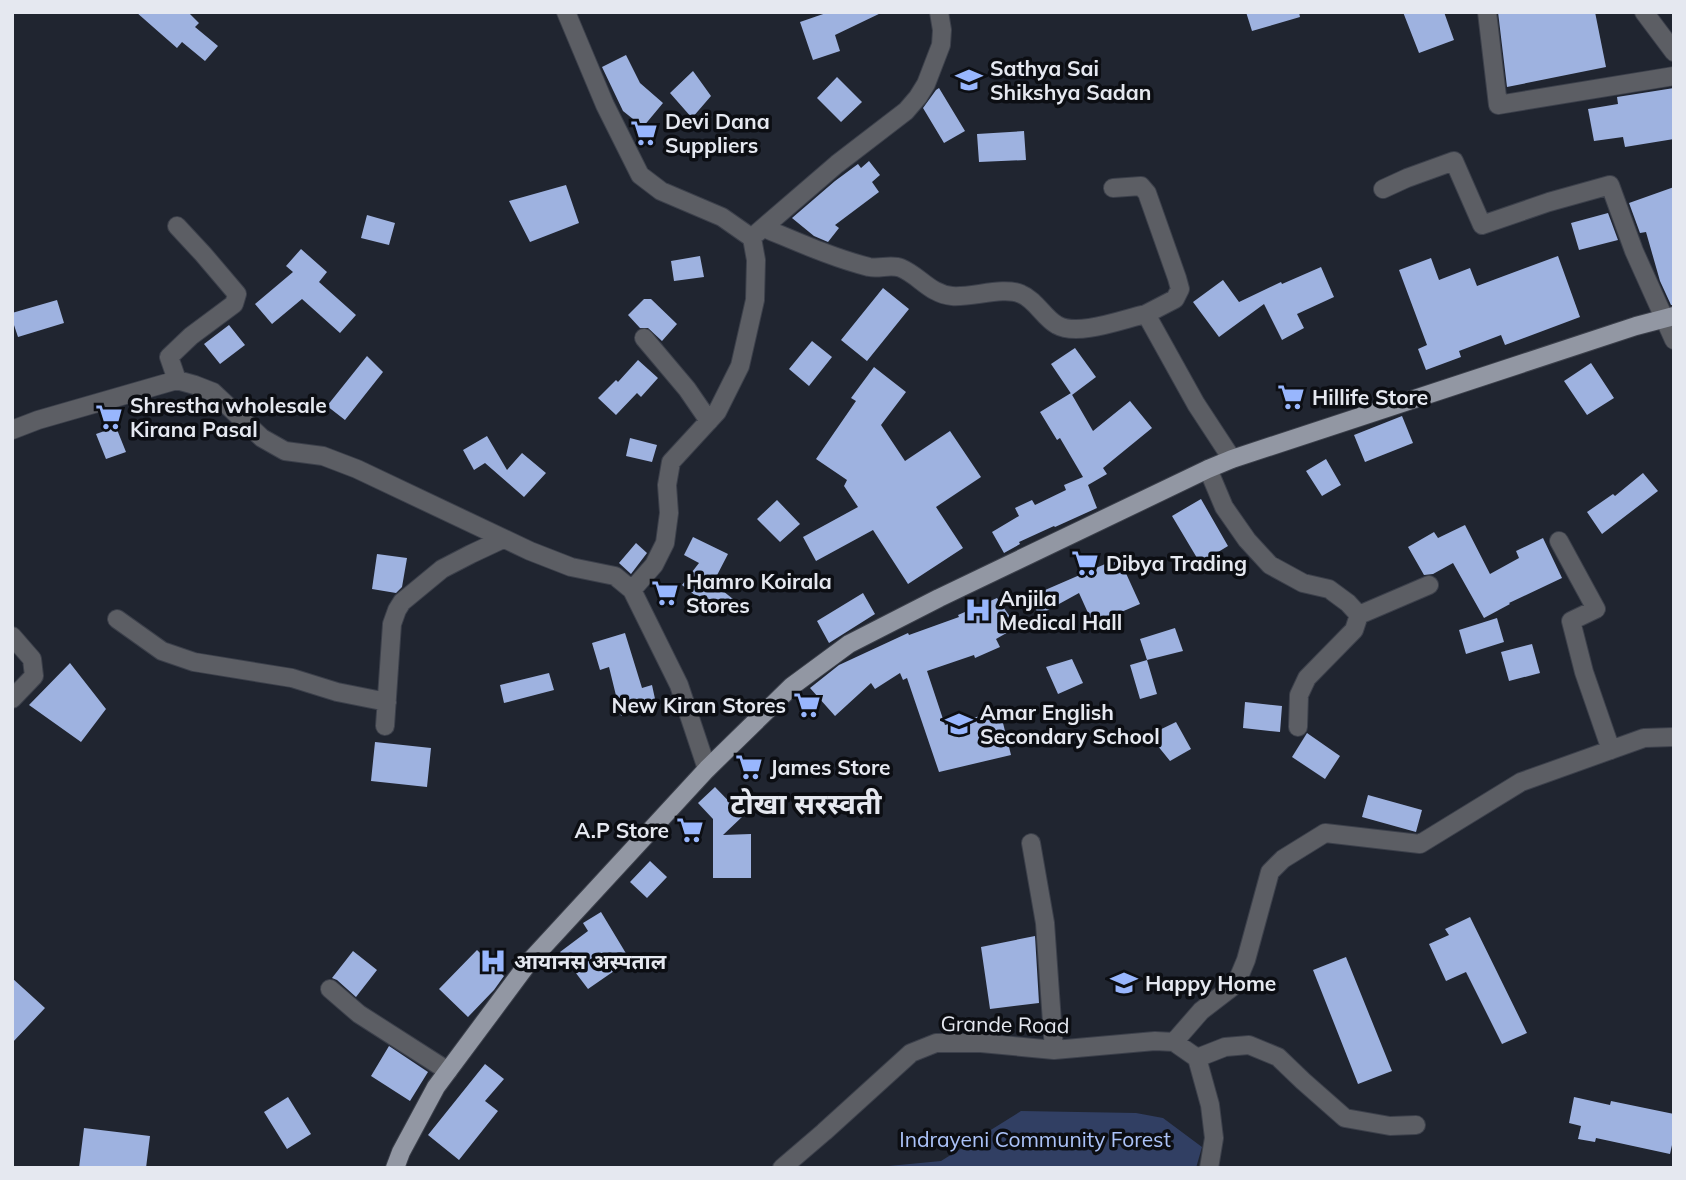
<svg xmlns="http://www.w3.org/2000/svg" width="1686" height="1180" viewBox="0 0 1686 1180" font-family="Mulish,'Noto Sans Devanagari',sans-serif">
<rect width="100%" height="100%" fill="#202530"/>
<!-- green -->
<path fill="#313f63" d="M 1021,1111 L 1136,1113 L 1163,1118 L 1202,1147 L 1196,1168 L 868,1168 L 941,1161 Z"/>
<!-- building -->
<path fill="#9eb2e0" d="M 136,12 L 188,12 L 199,23 L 195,27 L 218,46 L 205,61 L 182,42 L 177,48 Z
M 829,12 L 883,12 L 835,35 L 840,51 L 813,60 L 800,22 Z
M 1246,12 L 1299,12 L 1300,17 L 1252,31 Z
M 1403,12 L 1444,12 L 1454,40 L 1419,53 Z
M 1498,12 L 1595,12 L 1606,67 L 1507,87 Z
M 626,55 L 640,83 L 663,103 L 643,127 L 623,111 L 602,67 Z
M 693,71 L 711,96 L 692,118 L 670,93 Z
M 837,77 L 862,102 L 841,122 L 817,98 Z
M 939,88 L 965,131 L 944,143 L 923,108 L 936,90 Z
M 1674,88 L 1674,139 L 1625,147 L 1623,137 L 1594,141 L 1588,109 L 1618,104 L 1617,97 Z
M 1024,131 L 1026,160 L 979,162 L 977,134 Z
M 869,161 L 880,175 L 872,182 L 879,192 L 835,225 L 839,228 L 828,242 L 814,236 L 792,218 L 835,181 L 858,164 L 861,168 Z
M 566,185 L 579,223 L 530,242 L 509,201 Z
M 1674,187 L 1674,305 L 1671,305 L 1660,281 L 1646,232 L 1640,233 L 1629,203 Z
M 1608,213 L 1618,240 L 1579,250 L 1571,223 Z
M 367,215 L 395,223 L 389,245 L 361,238 Z
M 301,249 L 327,272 L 319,282 L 356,315 L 340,333 L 302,299 L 272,324 L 255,304 L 293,272 L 286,266 Z
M 700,256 L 704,277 L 674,281 L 671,261 Z
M 1558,256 L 1580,317 L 1505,345 L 1501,335 L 1459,351 L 1461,357 L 1426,370 L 1418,349 L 1427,345 L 1399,270 L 1431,258 L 1439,280 L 1470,268 L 1477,286 Z
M 1321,267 L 1334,297 L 1297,314 L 1304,328 L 1282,340 L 1264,304 L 1219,337 L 1193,302 L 1223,280 L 1239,302 L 1281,282 L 1282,284 Z
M 883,288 L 909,309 L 867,361 L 841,340 Z
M 644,299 L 651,299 L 677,324 L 662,341 L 648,328 L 640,328 L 628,315 Z
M 57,300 L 64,323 L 18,337 L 12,319 L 12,313 Z
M 229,325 L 245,345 L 220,364 L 204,344 Z
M 812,341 L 832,357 L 809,386 L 789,369 Z
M 1075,348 L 1096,377 L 1072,395 L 1051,364 Z
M 367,356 L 383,372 L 345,420 L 327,406 Z
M 638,360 L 658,378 L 641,397 L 637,393 L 616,415 L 598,398 L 616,380 L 618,382 Z
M 1591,363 L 1614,398 L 1587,415 L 1564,381 Z
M 874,367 L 906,392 L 881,425 L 905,461 L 950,431 L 981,477 L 936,507 L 963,548 L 908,584 L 873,530 L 816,561 L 803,537 L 858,507 L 844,486 L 847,480 L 816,459 L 856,401 L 851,398 Z
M 1071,393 L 1093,431 L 1130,401 L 1152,428 L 1103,468 L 1107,474 L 1088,485 L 1097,508 L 1055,527 L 1054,526 L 1019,542 L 1020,544 L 1004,553 L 992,532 L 1019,516 L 1015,508 L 1032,500 L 1035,505 L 1066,490 L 1064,485 L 1083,477 L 1060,438 L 1057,440 L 1040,412 Z
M 1402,416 L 1413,443 L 1365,462 L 1354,435 Z
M 116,427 L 126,452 L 106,459 L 96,434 Z
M 487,436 L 507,470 L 522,453 L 546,473 L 524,497 L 485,463 L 474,470 L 463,450 Z
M 630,438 L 657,445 L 652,462 L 626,456 Z
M 1326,459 L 1341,485 L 1322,496 L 1306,471 Z
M 1643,473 L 1658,491 L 1602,534 L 1587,512 L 1613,494 L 1615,496 Z
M 1201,499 L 1228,546 L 1200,563 L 1172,516 Z
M 777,500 L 800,524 L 780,542 L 757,519 Z
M 1465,525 L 1490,574 L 1519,558 L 1516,551 L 1543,538 L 1562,578 L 1509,603 L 1510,604 L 1484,618 L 1453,563 L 1433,574 L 1424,575 L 1408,547 L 1434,532 L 1438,538 Z
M 693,537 L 728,554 L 713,583 L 733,599 L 720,615 L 682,585 L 699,563 L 684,555 Z
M 636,543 L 647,553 L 631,574 L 619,563 Z
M 377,554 L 407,558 L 402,587 L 396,593 L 372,589 Z
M 1119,558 L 1140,604 L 1093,624 L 1079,593 L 1039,615 L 1029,597 Z
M 863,593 L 875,614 L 829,643 L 817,621 Z
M 997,598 L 1017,627 L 996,639 L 1000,647 L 975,658 L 974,655 L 927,671 L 945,725 L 1000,711 L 1011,755 L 939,772 L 907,678 L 903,680 L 900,673 L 875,689 L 871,683 L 835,716 L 810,688 L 839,665 L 908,633 L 909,635 L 959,617 L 958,615 Z
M 1497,618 L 1504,642 L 1466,654 L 1459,630 Z
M 1175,628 L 1183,651 L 1147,660 L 1140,639 Z
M 625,633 L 642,688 L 652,685 L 657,708 L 621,716 L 609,667 L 600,670 L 592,643 Z
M 1532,644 L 1540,673 L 1509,681 L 1501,652 Z
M 1072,659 L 1083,683 L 1058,694 L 1046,667 Z
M 1147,660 L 1157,694 L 1140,699 L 1130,665 Z
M 70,663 L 106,709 L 81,742 L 29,705 Z
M 549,673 L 554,690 L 504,703 L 500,685 Z
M 1245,702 L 1282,706 L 1280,732 L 1243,728 Z
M 1176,722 L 1191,749 L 1170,761 L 1149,735 Z
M 1307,733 L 1340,756 L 1325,779 L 1292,757 Z
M 375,742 L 431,748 L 427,787 L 371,781 Z
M 715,787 L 743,816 L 723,835 L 751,834 L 751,878 L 713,878 L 713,819 L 698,803 Z
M 1368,795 L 1422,810 L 1416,832 L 1362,817 Z
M 650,861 L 667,877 L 647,898 L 630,882 Z
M 601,912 L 630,960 L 588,989 L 560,952 L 588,931 L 583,923 Z
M 1470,917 L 1527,1033 L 1502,1044 L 1466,972 L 1446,981 L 1429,944 L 1449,935 L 1445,929 Z
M 1035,936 L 1039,1003 L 990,1009 L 981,947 Z
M 477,950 L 504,976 L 494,990 L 468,1017 L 439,989 Z
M 353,951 L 377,970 L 356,997 L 337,980 L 332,978 Z
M 1346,957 L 1392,1071 L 1358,1084 L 1313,970 Z
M 12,978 L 45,1008 L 12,1043 Z
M 389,1046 L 428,1072 L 410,1101 L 371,1076 Z
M 485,1064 L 504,1079 L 485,1101 L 498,1111 L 459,1160 L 428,1135 Z
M 288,1097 L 311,1134 L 287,1149 L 264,1112 Z
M 1574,1097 L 1610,1105 L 1611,1101 L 1674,1114 L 1674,1136 L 1670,1154 L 1596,1138 L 1595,1142 L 1578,1139 L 1581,1126 L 1569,1123 Z
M 84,1128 L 150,1136 L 146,1168 L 79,1168 Z"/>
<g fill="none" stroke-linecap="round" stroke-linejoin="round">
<defs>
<path id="minor" d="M 566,12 L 605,105 L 640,175 L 661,191 L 722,217 L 752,238 L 756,260 L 755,300 L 740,366 L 717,412 L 671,462 L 667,485 L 669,513 L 665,543 L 654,565 L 632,590
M 1487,12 L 1498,105 L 1674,76
M 1644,12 L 1674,52
M 1113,188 L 1141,186 L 1147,193 L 1177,278 L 1180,289 L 1175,299 L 1146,314
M 1383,189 L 1407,178 L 1454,161 L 1482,225 L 1549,202 L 1610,185 L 1634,251 L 1674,340
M 764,228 C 798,242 833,258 869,267 C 880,269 891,264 901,268 C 920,276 930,294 952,296 C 971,298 1004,286 1021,294 C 1036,300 1044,318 1057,325 C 1078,337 1123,319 1146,314 L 1196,404 L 1232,459
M 757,233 L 837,164 L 906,111 L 918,97 L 926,84 L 941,45 L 942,30 L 939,12
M 644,338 L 687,389 L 709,421
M 177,380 L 169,357 L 191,336 L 234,304 L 237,294 L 203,254 L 177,226
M 12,430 L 38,420 L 177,380 L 195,385 L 213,392 L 262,438 L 285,451 L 323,456 L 357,469 L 530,551 L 571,567 L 615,576 L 632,590 L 679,685 L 707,769
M 1208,469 L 1224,507 L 1247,540 L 1270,565 L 1303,583 L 1329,589 L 1348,603 L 1359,615 L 1354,630 L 1307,678 L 1299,695 L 1298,727
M 1559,541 L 1596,609 L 1571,621 L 1584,672 L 1611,750
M 1359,615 L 1429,585
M 117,619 L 162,651 L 194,662 L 292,678 L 337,692 L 387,702
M 12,636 L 32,659 L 34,676 L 12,699
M 385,726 L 392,624 L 397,610 L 402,602 L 442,569 L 471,554 L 503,539
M 1031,843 L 1045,923 L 1054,1050
M 330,989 L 359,1014 L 448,1071
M 1174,1042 L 1201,1011 L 1236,984 L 1246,960 L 1270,872 L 1283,859 L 1325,833 L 1420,844 L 1521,782 L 1644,738 L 1674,737
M 1197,1058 L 1225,1047 L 1249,1045 L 1278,1057 L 1303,1081 L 1345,1118 L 1390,1126 L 1416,1125
M 782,1168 L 824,1132 L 911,1053 L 936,1043 L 981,1043 L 1054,1050 L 1155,1041 L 1174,1042 L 1197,1058 L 1210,1105 L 1214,1138 L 1209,1168"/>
<path id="major" d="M 395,1168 L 401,1152 L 436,1087 L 529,962 L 707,769 L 792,686 L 849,644 L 939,598 L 1208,469 L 1232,459 L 1636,326 L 1674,316"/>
</defs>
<!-- minor casing -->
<use href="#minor" stroke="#3c404b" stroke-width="20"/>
<!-- major casing -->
<use href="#major" stroke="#3c404b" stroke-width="20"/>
<!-- minor -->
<use href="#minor" stroke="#5c5e64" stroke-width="18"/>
<!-- major -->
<use href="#major" stroke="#9297a3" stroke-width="18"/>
</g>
<!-- icons -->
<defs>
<symbol id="school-bare" viewBox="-9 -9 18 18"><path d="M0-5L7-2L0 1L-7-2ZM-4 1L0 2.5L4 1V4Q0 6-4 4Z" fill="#98b6fd" stroke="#0c0e13" stroke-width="2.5" paint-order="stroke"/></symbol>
<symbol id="supermarket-bare" viewBox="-9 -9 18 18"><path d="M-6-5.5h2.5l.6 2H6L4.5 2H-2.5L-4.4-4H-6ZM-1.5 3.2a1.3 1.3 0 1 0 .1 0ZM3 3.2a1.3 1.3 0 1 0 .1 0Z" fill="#98b6fd" stroke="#0c0e13" stroke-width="2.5" paint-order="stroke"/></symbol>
<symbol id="hospital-bare" viewBox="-9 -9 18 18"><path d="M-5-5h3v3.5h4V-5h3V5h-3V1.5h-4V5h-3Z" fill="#98b6fd" stroke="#0c0e13" stroke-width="2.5" paint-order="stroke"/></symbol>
</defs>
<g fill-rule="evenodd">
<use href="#school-bare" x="950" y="61" width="38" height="38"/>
<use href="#supermarket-bare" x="625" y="114" width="38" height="38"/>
<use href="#supermarket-bare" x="1272" y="378" width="38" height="38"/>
<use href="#supermarket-bare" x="90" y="398" width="38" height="38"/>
<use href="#supermarket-bare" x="1066" y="544" width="38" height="38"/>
<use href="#supermarket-bare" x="646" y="574" width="38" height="38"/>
<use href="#hospital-bare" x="959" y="591" width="38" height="38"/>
<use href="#supermarket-bare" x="788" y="686" width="38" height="38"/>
<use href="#school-bare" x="940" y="705" width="38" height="38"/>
<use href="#supermarket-bare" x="730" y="748" width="38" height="38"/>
<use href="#supermarket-bare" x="671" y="811" width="38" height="38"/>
<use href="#hospital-bare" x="474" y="942" width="38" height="38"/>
<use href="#school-bare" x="1105" y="964" width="38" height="38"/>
</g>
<g text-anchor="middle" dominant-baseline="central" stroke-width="7" stroke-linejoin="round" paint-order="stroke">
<!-- poi labels -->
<g font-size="21" font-weight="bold" fill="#e5e8f0" stroke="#0c0e13" text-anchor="start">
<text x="990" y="68">Sathya Sai<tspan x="990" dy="24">Shikshya Sadan</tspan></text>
<text x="665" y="121">Devi Dana<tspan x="665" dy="24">Suppliers</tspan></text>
<text x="1312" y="397">Hillife Store</text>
<text x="130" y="405">Shrestha wholesale<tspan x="130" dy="24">Kirana Pasal</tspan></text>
<text x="1106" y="563">Dibya Trading</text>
<text x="686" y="581">Hamro Koirala<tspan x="686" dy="24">Stores</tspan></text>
<text x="999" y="598">Anjila<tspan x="999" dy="24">Medical Hall</tspan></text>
<text x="786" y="705" text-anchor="end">New Kiran Stores</text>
<text x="980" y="712">Amar English<tspan x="980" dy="24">Secondary School</tspan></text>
<text x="770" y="767">James Store</text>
<text x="669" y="830" text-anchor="end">A.P Store</text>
<text x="514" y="961">आयानस अस्पताल</text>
<text x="1145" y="983">Happy Home</text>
</g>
<!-- street labels -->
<g font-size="21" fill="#e5e8f0" stroke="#0c0e13">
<text transform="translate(1005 1024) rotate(1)">Grande Road</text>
</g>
<!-- park labels -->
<g font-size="21" fill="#acc3f9" stroke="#0c0e13">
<text x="1035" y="1139">Indrayeni Community Forest</text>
</g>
<!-- district labels -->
<g font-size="28" font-weight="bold" fill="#e5e8f0" stroke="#0c0e13">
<text x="806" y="803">टोखा सरस्वती</text>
</g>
</g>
<!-- border -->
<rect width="1686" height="1180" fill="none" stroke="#e5e8f0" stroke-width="28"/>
</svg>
